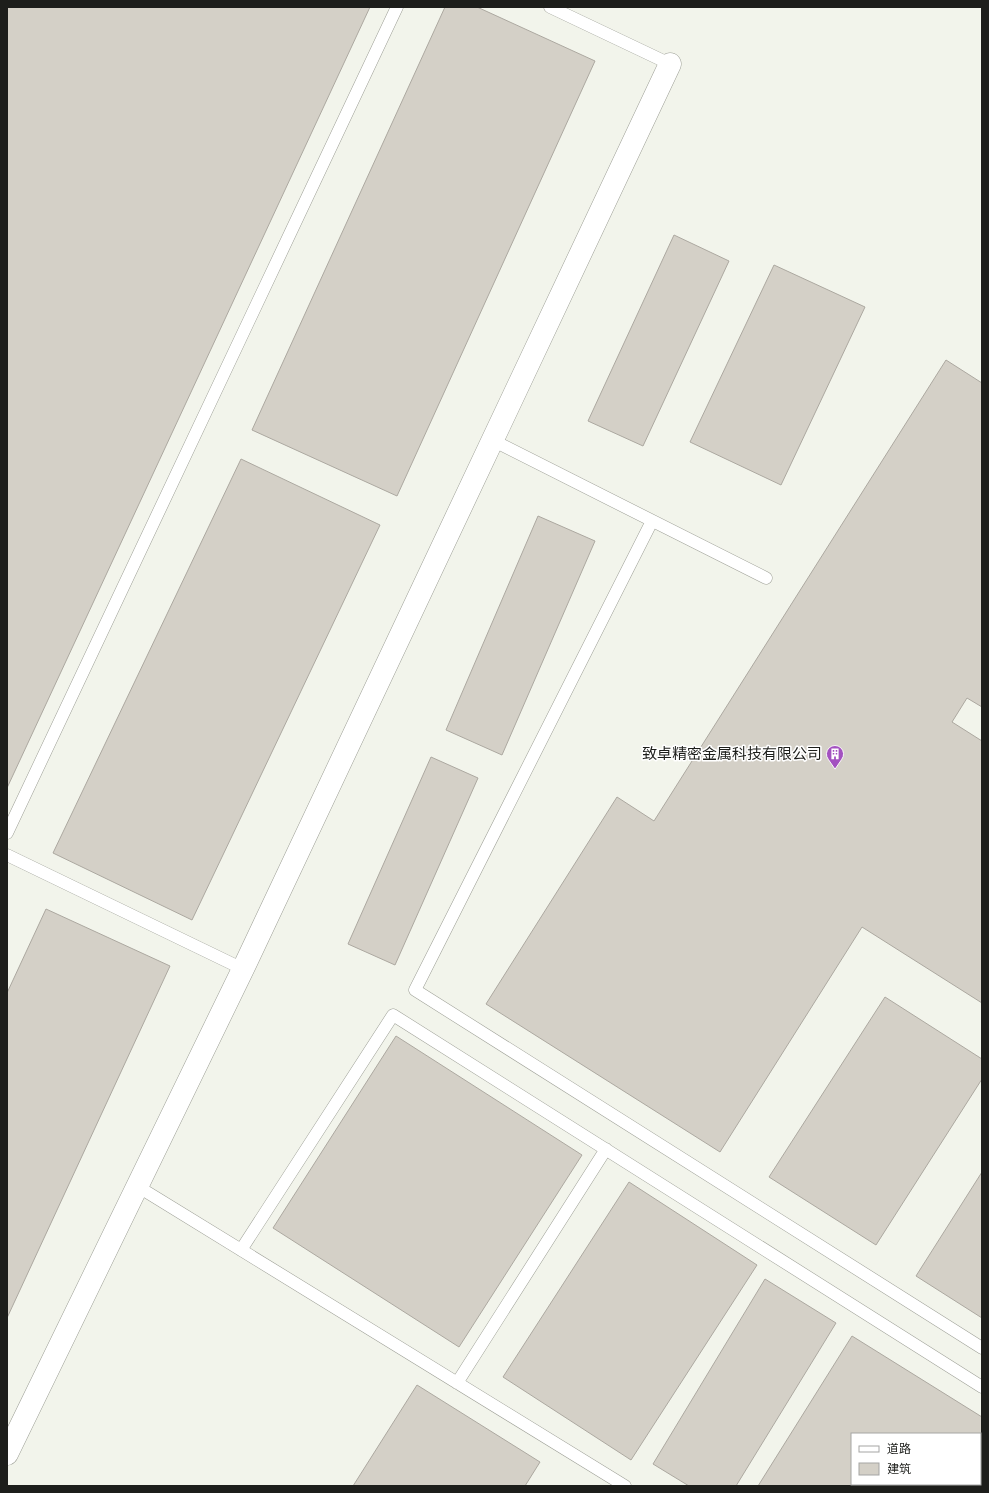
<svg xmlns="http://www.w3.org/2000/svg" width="989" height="1493" viewBox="0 0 989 1493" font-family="Cabin,'Noto Sans SC',sans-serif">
<rect width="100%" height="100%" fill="#f2f4eb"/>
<!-- building -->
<path fill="#d4d0c7" stroke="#aca8a0" d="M 7,7 L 370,7 L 7,788 Z
M 445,7 L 477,7 L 595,61 L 397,496 L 252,430 Z
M 674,235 L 729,261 L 643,446 L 588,421 Z
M 774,265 L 865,307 L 781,485 L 690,442 Z
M 946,360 L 982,383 L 982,707 L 967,698 L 952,722 L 982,741 L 982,1003 L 862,927 L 720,1152 L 486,1004 L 617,797 L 654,821 Z
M 241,459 L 380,525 L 192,920 L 53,853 Z
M 538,516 L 595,541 L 502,755 L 446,730 Z
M 431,757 L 478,778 L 395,965 L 348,944 Z
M 46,909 L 170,966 L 7,1318 L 7,993 Z
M 885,997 L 982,1059 L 982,1079 L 876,1245 L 769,1177 Z
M 396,1036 L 582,1155 L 459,1347 L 273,1228 Z
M 982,1172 L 982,1318 L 916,1276 Z
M 629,1182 L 757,1265 L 631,1460 L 503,1377 Z
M 765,1279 L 836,1323 L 736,1486 L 689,1486 L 653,1464 Z
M 852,1336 L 982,1417 L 982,1453 L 980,1456 L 980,1434 L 852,1434 L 852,1484 L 963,1484 L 961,1486 L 758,1486 Z
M 417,1385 L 540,1462 L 525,1486 L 353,1486 Z"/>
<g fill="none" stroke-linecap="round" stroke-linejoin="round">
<defs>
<path id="service" d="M 550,7 L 670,64
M 492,440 L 766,578
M 652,521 L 415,990 L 982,1348
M 7,833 L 397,7
M 7,855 L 243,969
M 137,1186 L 625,1486
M 241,1250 L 393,1015 L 982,1387
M 457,1383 L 606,1149"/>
<path id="tertiary" d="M 7,1454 L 243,969 L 670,64"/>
</defs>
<!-- service casing -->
<use href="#service" stroke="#9d9f96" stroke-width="13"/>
<!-- tertiary casing -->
<use href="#tertiary" stroke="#9d9f96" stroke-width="23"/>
<!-- service -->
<use href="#service" stroke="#fff" stroke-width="12"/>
<!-- tertiary -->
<use href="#tertiary" stroke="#fff" stroke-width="22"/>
</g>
<!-- icons -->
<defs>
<symbol id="building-pin" viewBox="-11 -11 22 30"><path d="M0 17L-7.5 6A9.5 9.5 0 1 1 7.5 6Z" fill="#a351c0" stroke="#fff"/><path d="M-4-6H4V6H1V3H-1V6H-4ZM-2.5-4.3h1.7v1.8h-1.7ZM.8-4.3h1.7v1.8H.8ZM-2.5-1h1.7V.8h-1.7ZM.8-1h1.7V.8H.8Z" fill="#fff"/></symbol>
</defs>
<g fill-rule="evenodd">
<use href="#building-pin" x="825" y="744" width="20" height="27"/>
</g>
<g text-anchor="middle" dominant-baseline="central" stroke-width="3" stroke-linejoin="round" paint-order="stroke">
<!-- poi labels -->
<g font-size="15" fill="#1d1e1b" stroke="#fff" text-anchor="end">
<text x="822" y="754">致卓精密金属科技有限公司</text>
</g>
</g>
<!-- border -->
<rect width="989" height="1493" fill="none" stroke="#1d1e1b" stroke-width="16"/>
<!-- legend -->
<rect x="851" y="1433" width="130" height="52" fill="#ffffff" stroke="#a5a5a4"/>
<rect x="859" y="1446" width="20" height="6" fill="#ffffff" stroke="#a5a5a4"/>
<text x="887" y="1453" font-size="12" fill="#1d1e1b">道路</text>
<rect x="859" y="1463" width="20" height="12" fill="#d4d0c7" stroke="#a5a5a4"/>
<text x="887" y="1473" font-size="12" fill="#1d1e1b">建筑</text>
</svg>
